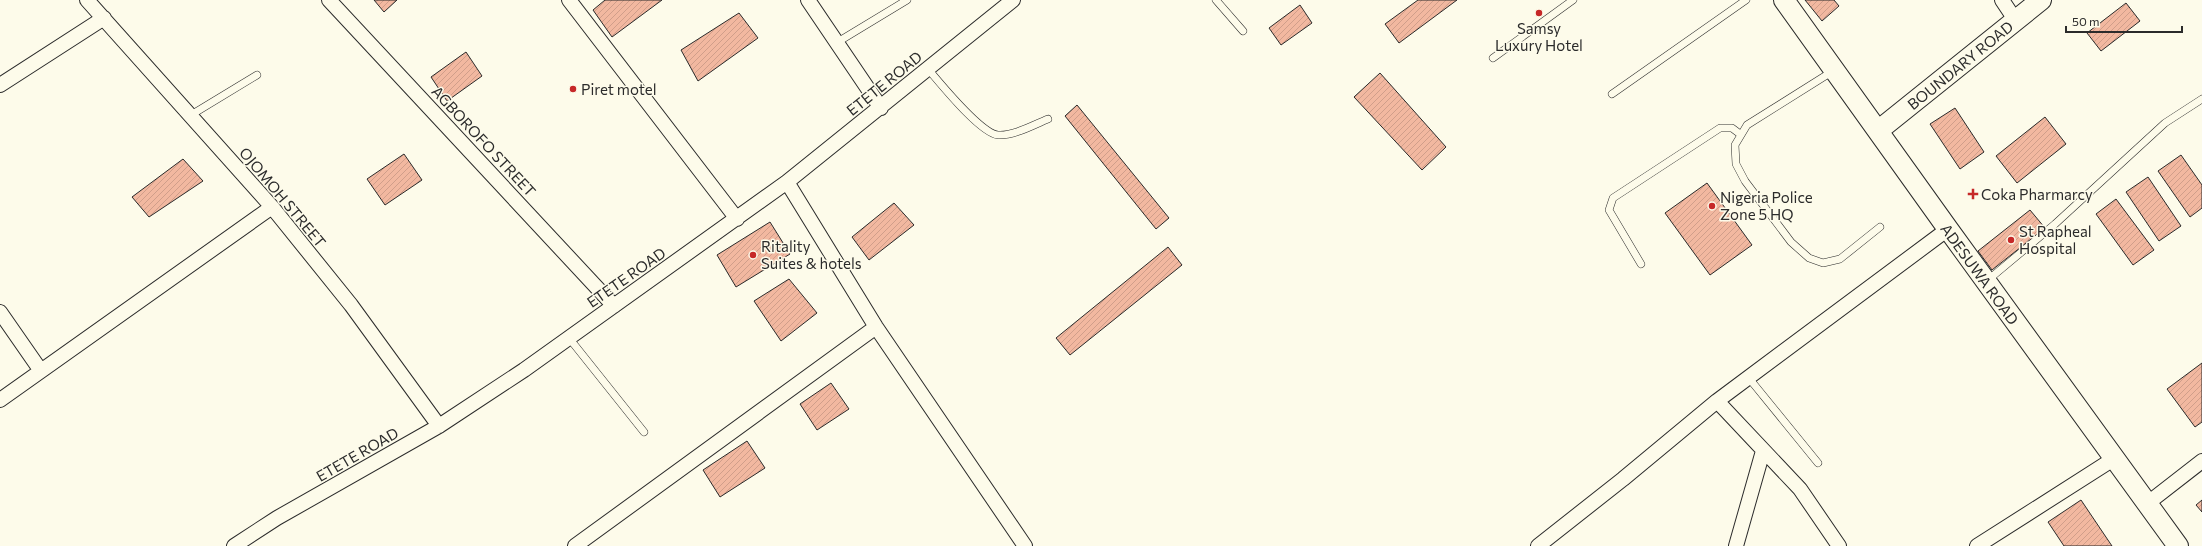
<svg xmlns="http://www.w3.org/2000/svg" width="2202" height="546" viewBox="0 0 2202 546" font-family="Commissioner,sans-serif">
<defs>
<pattern id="building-hatch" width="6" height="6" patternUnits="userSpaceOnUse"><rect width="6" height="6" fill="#f2b8a0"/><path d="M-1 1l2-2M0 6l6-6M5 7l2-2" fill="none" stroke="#d09e8a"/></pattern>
</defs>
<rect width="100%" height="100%" fill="#fdfbea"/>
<!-- building -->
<path fill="url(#building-hatch)" stroke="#2b2b2b" d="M 374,0 L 397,0 L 384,12 Z
M 605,0 L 662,0 L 612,37 L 593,10 Z
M 1418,0 L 1457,0 L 1399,43 L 1385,24 Z
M 1805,0 L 1834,0 L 1839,6 L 1822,21 Z
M 2126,3 L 2140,21 L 2101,51 L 2087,33 Z
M 1300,5 L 1312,23 L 1281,45 L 1269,28 Z
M 739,13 L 758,38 L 698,81 L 681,50 Z
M 466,52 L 482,76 L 447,101 L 431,77 Z
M 1380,73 L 1446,147 L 1422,170 L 1354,97 Z
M 1077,105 L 1169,218 L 1156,229 L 1065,116 Z
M 1955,108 L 1984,152 L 1960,169 L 1930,124 Z
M 2045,117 L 2066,144 L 2017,183 L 1996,156 Z
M 404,154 L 422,180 L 385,205 L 367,179 Z
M 2181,155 L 2202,185 L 2202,208 L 2190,217 L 2158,171 Z
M 183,159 L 203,181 L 149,217 L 132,197 Z
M 2148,177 L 2181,226 L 2159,241 L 2126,192 Z
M 1707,183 L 1752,245 L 1710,275 L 1665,213 Z
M 2116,199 L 2154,250 L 2133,265 L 2096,214 Z
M 894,203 L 914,225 L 869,260 L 852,237 Z
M 2030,210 L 2045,228 L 1992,270 L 1978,251 Z
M 770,222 L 790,254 L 736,287 L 717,255 Z
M 1168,247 L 1182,265 L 1070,355 L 1056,338 Z
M 789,279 L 817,313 L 781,341 L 754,301 Z
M 2202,363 L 2202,422 L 2195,427 L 2167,389 Z
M 831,383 L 849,409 L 817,430 L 800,404 Z
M 747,441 L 765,468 L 720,497 L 703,470 Z
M 2081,500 L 2112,546 L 2064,546 L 2048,522 Z
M 2202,500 L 2202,512 L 2196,505 Z"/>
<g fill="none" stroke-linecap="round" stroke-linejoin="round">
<defs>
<path id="lane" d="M 1216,0 L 1243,31
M 836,43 L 907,0
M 1493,58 L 1573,0
M 928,69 C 941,84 980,133 998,135 C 1014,136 1033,125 1048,119
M 1833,71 L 1747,125 L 1735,145 L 1736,164 L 1745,181 L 1791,242 L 1809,258 L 1823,263 L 1840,259 L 1880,227
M 1612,94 L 1746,0
M 191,115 L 257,75
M 1641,264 L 1609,210 L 1613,198 L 1720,128 L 1732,128 L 1740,134
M 1988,280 L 2055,224 L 2165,123 L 2202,99
M 569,338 L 644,432
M 1748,377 L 1818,463"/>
<path id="street" d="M 87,0 L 272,207 L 351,305 L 439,426
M 329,0 L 614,306
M 569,0 L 737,219
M 808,0 L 881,108
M 2002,0 L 2016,21
M 0,85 L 104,18
M 787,182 L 876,327 L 1025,546
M 0,312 L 41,371
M 0,400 L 272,207
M 1717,401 L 1800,489 L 1839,546
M 2148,503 L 2202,461
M 234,546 L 277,518 L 439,426 L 524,370 L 787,182 L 1013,0
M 575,546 L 876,327
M 1538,546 L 1623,479 L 1717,401 L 1948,229
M 1736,546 L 1763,451
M 1977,546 L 2115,458"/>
<path id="secondary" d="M 1784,0 L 1948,229 L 2178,546
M 1879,130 L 2041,0"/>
</defs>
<!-- lane casing -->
<use href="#lane" stroke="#2b2b2b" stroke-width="8"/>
<!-- street casing -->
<use href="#street" stroke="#2b2b2b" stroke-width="16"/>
<!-- secondary casing -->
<use href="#secondary" stroke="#2b2b2b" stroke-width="22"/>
<!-- lane -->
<use href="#lane" stroke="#fdfbea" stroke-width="7"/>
<!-- street -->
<use href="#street" stroke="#fdfbea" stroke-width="14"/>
<!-- secondary -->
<use href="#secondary" stroke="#fdfbea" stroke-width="20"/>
</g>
<!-- markers -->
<g fill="#c62828" stroke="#fdfbea" stroke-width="1.5">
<circle cx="1539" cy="13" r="4"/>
<circle cx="573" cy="89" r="4"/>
<path d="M1971 188h4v4h4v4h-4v4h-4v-4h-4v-4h4z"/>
<circle cx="1712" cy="206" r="4"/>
<circle cx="2011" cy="240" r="4"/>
<circle cx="753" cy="255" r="4"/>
</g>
<g text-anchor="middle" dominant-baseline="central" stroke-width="3" stroke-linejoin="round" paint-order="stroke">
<!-- poi labels -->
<g font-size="15" fill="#2b2b2b" stroke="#fdfbea" text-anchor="start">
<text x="1539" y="28" text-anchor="middle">Samsy<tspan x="1539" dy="17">Luxury Hotel</tspan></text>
<text x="581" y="89">Piret motel</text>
<text x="1981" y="194">Coka Pharmarcy</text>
<text x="1720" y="197">Nigeria Police<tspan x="1720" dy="17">Zone 5 HQ</tspan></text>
<text x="2019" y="231">St Rapheal<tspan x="2019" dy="17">Hospital</tspan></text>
<text x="761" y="246">Ritality<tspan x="761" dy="17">Suites &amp; hotels</tspan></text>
</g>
<!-- street labels -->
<g font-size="15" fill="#2b2b2b" stroke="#fdfbea">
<text transform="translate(1960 65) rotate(-39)">BOUNDARY ROAD</text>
<text transform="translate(884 83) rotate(-39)">ETETE ROAD</text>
<text transform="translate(484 141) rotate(47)">AGBOROFO STREET</text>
<text transform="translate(283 197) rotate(50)">OJOMOH STREET</text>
<text transform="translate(1980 274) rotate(54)">ADESUWA ROAD</text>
<text transform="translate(626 277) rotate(-35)">ETETE ROAD</text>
<text transform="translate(357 454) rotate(-30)">ETETE ROAD</text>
</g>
</g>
<!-- scale -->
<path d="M2066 26v6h116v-6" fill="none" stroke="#2b2b2b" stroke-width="2"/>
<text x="2072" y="26" font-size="12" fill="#2b2b2b" stroke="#fdfbea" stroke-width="3" paint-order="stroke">50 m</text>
</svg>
